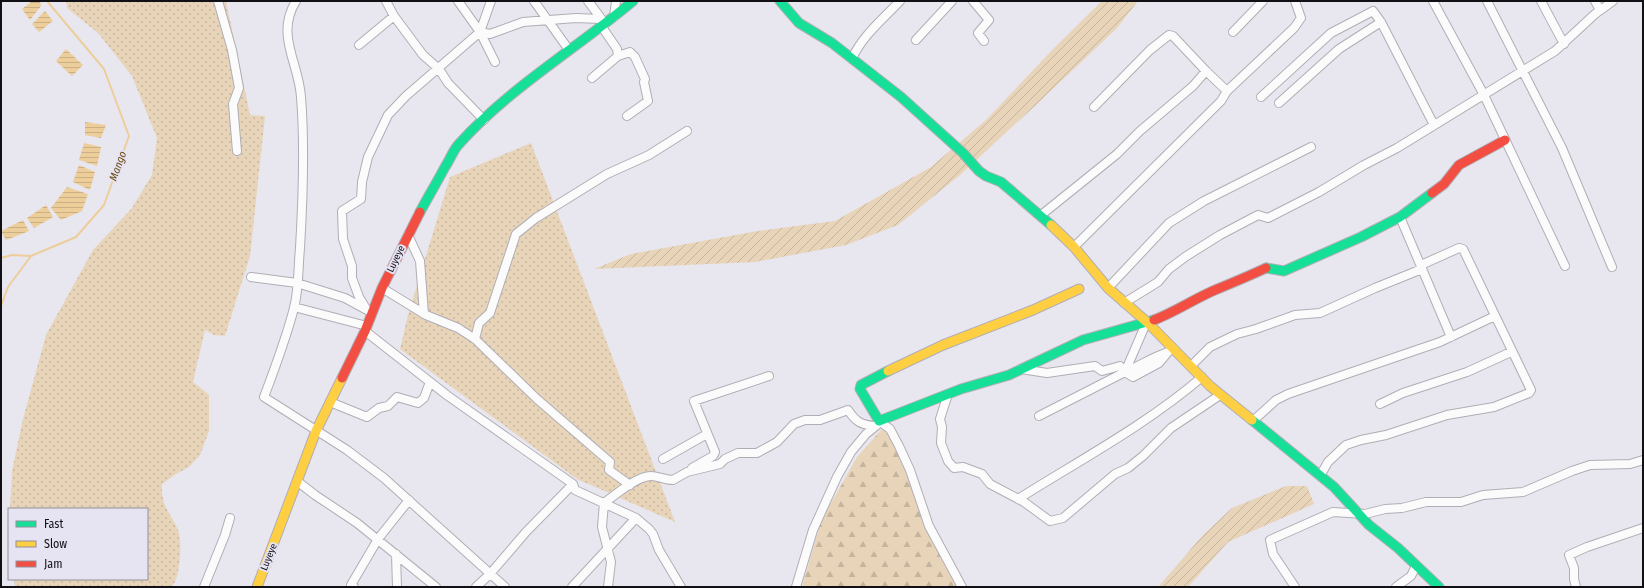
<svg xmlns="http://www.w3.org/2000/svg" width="1644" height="588" viewBox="0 0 1644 588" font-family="'Fira Sans Condensed',sans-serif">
<defs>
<pattern id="grass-dots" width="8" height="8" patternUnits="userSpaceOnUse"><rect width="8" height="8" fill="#e8d4b9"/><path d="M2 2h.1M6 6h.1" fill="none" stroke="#c6b59e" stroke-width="1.8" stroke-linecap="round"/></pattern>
<pattern id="forest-firs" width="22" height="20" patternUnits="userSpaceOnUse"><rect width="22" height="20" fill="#e8d4b9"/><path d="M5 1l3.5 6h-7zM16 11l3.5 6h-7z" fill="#c6b59e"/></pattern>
<pattern id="garden-furrows" width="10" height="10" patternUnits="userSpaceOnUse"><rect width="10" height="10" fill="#e8d4b9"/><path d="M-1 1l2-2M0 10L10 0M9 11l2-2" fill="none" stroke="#c6b59e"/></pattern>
<pattern id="water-rules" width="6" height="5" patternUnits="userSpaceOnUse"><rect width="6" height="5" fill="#edce9b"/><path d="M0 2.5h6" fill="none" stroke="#cab085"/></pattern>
</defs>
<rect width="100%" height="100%" fill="#e8e6ee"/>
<!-- grass -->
<path fill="url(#grass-dots)" d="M 66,1 L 226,1 L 250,115 L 265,116 L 250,256 L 225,336 L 214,335 L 205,330 L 193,382 L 209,395 L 209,431 L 200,455 L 189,467 L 176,474 L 162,484 C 161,508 170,511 178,530 C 182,540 180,569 176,579 C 175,582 173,585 171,587 L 15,587 L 14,579 L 147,579 L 147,509 L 10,509 L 12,471 L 23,419 L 46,335 L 93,250 L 132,208 L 152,175 L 157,138 L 132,76 L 98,33 L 67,8 Z
M 531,143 L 675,522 L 577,479 L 400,349 L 408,315 L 450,177 Z"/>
<!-- forest -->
<path fill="url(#forest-firs)" d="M 882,429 L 891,431 L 960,587 L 802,587 L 821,521 L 857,457 Z"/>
<!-- garden -->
<path fill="url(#garden-furrows)" d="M 1102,1 L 1138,1 L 1117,28 L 1037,104 L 960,175 L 898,225 L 846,245 L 755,262 L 594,269 L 631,254 L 758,231 L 835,221 L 931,167 L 986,120 L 1055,47 Z
M 1286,486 L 1307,486 L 1314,504 L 1228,542 L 1188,587 L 1158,587 L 1203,535 L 1232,508 Z"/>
<!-- water -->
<path fill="url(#water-rules)" d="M 32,1 L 40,1 L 41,6 L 30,20 L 22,9 Z
M 45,11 L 53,21 L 39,32 L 32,24 Z
M 66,49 L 83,65 L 72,76 L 56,61 Z
M 85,122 L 106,125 L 101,138 L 85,135 Z
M 84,143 L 101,147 L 97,166 L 79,160 Z
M 79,165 L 95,172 L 90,190 L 73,182 Z
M 67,187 L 88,194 L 82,211 L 61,220 L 51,208 Z
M 46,205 L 53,217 L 34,228 L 27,218 Z
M 23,220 L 29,231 L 6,240 L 1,231 Z"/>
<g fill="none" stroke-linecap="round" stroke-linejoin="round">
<!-- stream -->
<path stroke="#edce9b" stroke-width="2" d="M 1,258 L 12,255 L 31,256
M 1,306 L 8,287 L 31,256 L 76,237 L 104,205 L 129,136 L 104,69 L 47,1"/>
<defs>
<path id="street" d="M 218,1 L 232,50 L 239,88 L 233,104 L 237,151
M 296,1 C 275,35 299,63 301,97 C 305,147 303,198 300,248 C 298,268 299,289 294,308 C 286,339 275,368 264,397 L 347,450 L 384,478 L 505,587
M 386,1 L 394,16 L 423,55 L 439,69 L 448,83 L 484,120
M 458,1 L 480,32 L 495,62
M 534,1 L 569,50
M 588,1 L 603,21
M 973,1 L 989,20 L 978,33 L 984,41
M 1433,1 L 1484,95 L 1565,266
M 1487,1 L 1562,148 L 1612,267
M 1541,1 L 1564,44
M 1595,1 L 1600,10
M 614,17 L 616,1
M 480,32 L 490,34 L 523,22 L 576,18 L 600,19
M 1233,32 L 1263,1
M 916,40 L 952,1
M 359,45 L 394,16
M 618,56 L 630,52 L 635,57 L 645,79 L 644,82 L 648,101 L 627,116
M 852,59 C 861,37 884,18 900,1
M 592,78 L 618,56 L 617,49 L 602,27
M 1261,97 L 1331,33 L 1373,11 L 1381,22 L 1434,125
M 1279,103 L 1339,49 L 1381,22
M 1094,107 L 1150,50 L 1169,35 L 1173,36 L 1206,71
M 1040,216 L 1117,154 L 1140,131 L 1193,86 L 1206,71 L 1227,91
M 1400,217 L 1451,337
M 408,235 L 420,261 L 424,314
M 1074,247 L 1221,101 L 1227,91 L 1294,28 L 1301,18 L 1295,1
M 251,277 L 297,283 L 345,298 L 367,310
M 382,288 L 426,315 L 458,328 L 475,339 L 537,399 L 610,462 L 609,470 L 630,485
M 1108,288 L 1169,223 L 1204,201 L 1311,147
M 1124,303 L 1158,282 L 1169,269 L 1185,257 L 1220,235 L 1258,215 L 1268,218 L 1319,192 L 1364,165 L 1397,148 L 1555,51 L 1595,14 L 1613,1
M 294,307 L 367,326
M 367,310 L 359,297 L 352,278 L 352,266 L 343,239 L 342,211 L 361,199 L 362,182 L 368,157 L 388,115 L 406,96 L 480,32 L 491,1
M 365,331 L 448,396 L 573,484 L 575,490 L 636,518 L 649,529 L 653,534 L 659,550 L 681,587
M 475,339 L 479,323 L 490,313 L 516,234 L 536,218 L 607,174 L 649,155 L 687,131
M 1191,366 L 1210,347 L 1237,334 L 1256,329 L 1295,315 L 1320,313 L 1375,288 L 1422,269
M 1021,369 L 1047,373 L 1095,366 L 1102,371 L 1120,366 L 1125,372 C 1139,366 1153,357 1168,352
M 1125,372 L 1144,328 L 1141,323
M 948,394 L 940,419 L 942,427 L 941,443 L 948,461 L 954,468 L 963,467 L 982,474 L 990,484 L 1024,502 L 1050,521 L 1063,518 L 1115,474 L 1128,468 L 1143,456 L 1171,428 L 1220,395
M 330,402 L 367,417 L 379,408 L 388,406 L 397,397 L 418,403 L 424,398 L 430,382
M 1380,404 L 1403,393 L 1467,372 L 1511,352
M 1039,416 L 1125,372 L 1133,377 L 1159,363 L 1168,352
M 1254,420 L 1276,400 L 1288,394 L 1440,342 L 1495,316
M 663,459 L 707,434
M 692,468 L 713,456 L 715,452 L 694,401 L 769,376
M 1320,476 L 1328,462 L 1346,445 L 1361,440 L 1386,435 L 1447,415 L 1494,407 L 1529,393 L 1531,390 L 1463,249 L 1459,248 L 1421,265
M 297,481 L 315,495 L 357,523 L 436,587
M 1018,499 C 1080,460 1146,425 1202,377
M 396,554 L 397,587
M 204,587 L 225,535 L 230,518
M 354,587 L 351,585 L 378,539 L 409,500
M 476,587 L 490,574 L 526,532 L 573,484
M 572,587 L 636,518
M 608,587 L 611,562 L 602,527 L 604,503 C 615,495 637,476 651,476 C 658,476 665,480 673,480 L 687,472 L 720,464 L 725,459 L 738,453 L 757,453 L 777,442 L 794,424 L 805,420 L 820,420 L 848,410 C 856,422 861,425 876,426 L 879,421 L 890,429 L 899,446 L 910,470 L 929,526 L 962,587
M 796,587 L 813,530 L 837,477 L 851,452 L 866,434 L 876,426
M 1295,587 L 1273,554 L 1270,540 L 1333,512 L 1365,514 L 1385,509 L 1402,508 L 1426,502 L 1461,502 L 1483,495 L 1523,492 L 1572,471 L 1590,465 L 1630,464 L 1643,460
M 1396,587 L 1411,576 L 1416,566
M 1576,587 L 1574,579 L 1574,568 L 1569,555 L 1587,547 L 1643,528"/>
<path id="fast" d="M 780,1 L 799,23 L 832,43 L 901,97 L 963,153 L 979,171 L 986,176 L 1001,182 L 1051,225
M 420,212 C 428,197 437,182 445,167 C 450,160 453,150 459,144 C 508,89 577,48 633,1
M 1266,268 L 1284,271 L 1361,237 L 1400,217 L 1432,193
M 888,371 L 861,385 L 860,389 L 879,421 L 961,389 L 1009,375 L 1083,340 L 1154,320
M 1252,420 L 1334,487 L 1369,525 L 1398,548 L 1439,587"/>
<path id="slow" d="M 1051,225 L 1074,247 L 1108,288 L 1148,323 L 1210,386 L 1252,420
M 888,371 L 943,345 L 1033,310 L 1079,289
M 257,587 L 316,431 L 342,378"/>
<path id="jam" d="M 1432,193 L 1444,184 L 1459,165 L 1505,140
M 1154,320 C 1175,312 1194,299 1215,290 C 1232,283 1249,276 1266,268
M 342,378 L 365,331 L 382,288 L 420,212"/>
</defs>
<!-- street casing -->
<use href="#street" stroke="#b0aeb5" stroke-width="10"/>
<!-- fast casing -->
<use href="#fast" stroke="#b0aeb5" stroke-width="11"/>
<!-- slow casing -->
<use href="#slow" stroke="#b0aeb5" stroke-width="11"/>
<!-- jam casing -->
<use href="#jam" stroke="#b0aeb5" stroke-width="11"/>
<!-- street -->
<use href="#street" stroke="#fcfbfc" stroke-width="8"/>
<!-- fast -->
<use href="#fast" stroke="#16e098" stroke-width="9"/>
<!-- slow -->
<use href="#slow" stroke="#ffcf43" stroke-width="9"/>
<!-- jam -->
<use href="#jam" stroke="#f24e42" stroke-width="9"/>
</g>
<g text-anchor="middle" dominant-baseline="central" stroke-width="4" stroke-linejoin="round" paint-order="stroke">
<!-- street labels -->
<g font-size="10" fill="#111015" stroke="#e6e3f2">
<text transform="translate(396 259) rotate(-64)">Luyeye</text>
<text transform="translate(269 557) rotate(-68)">Luyeye</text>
</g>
<!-- water labels -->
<g font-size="11" font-style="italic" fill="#694c12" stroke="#e6e3f2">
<text transform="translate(118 166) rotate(-70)">Mango</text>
</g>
</g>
<!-- border -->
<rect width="1644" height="588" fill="none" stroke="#111015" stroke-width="4"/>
<!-- legend -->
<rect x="8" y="508" width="140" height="72" fill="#e6e3f2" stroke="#918f9a"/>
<rect x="16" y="521" width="20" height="6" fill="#16e098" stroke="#918f9a"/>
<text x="44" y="528" font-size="12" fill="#111015">Fast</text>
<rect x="16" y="541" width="20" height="6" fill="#ffcf43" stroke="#918f9a"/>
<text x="44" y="548" font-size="12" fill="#111015">Slow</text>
<rect x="16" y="561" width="20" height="6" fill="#f24e42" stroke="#918f9a"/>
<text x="44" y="568" font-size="12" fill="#111015">Jam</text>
</svg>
